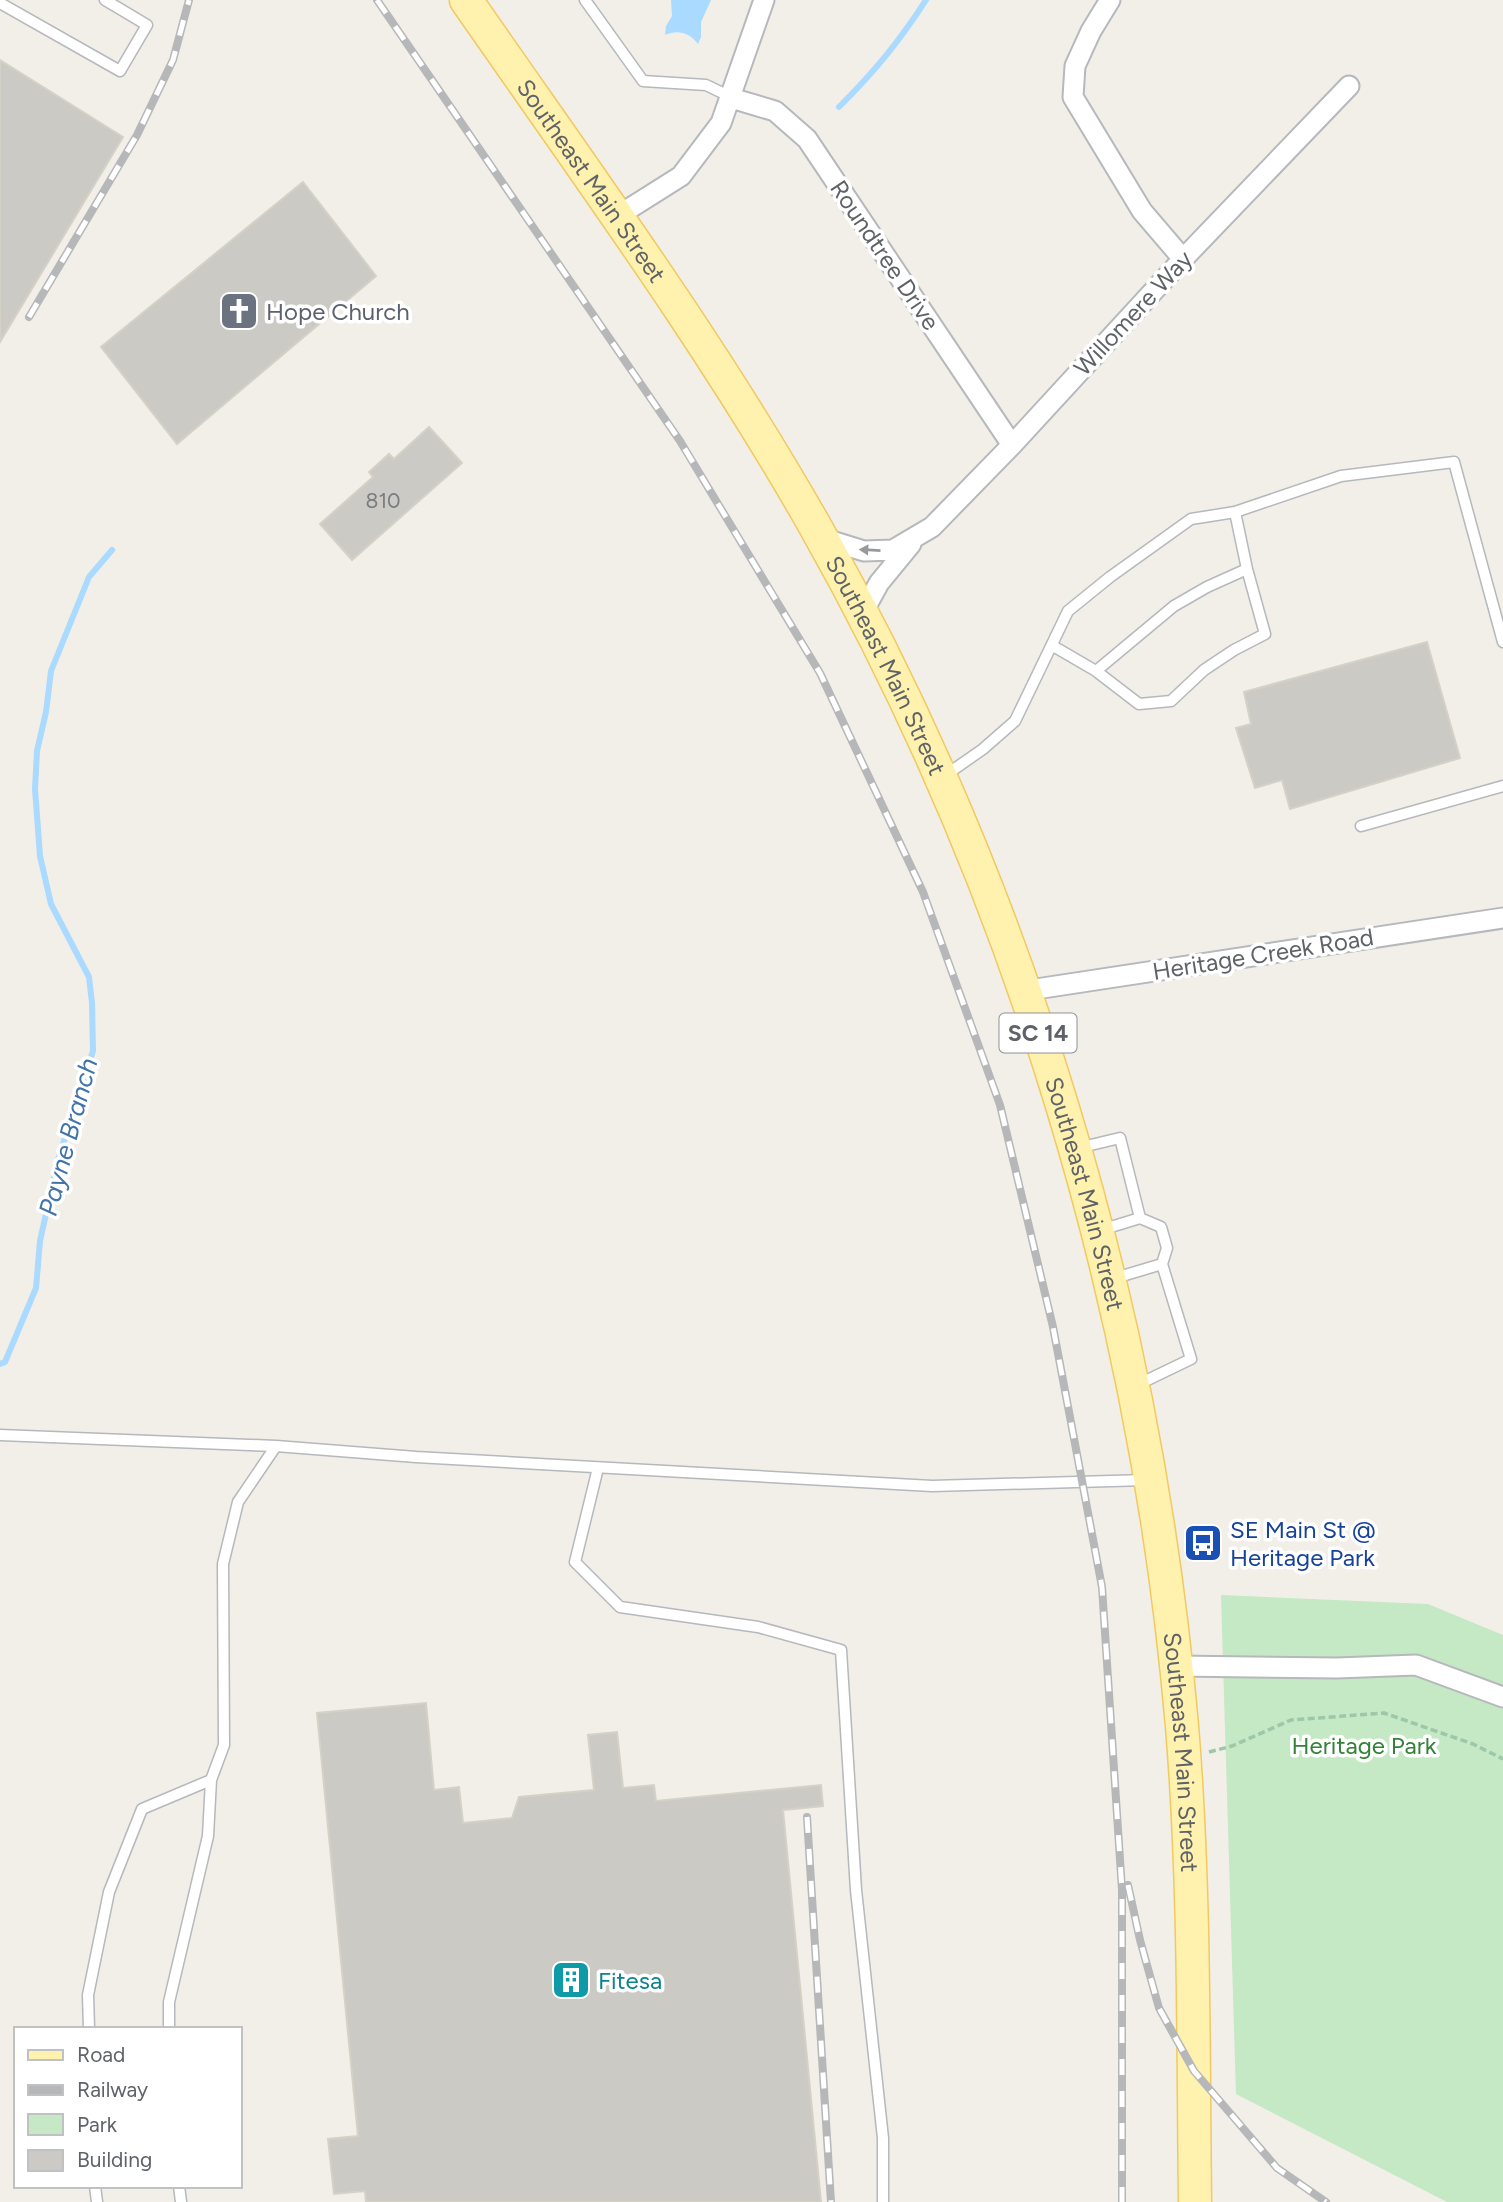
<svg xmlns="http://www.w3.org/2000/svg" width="1503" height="2202" viewBox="0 0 1503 2202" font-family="Figtree,sans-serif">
<rect width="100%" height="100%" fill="#f1efe8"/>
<!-- green -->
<path fill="#c5e8c5" d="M 1221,1595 L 1428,1604 L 1503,1635 L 1503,2202 L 1447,2202 L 1236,2094 Z"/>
<!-- water -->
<path fill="#aadaff" d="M 671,0 L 711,0 L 701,22 L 701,37 L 698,44 C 690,33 678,29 665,35 L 666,26 L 672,16 Z"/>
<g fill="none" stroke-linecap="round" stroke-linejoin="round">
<!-- stream -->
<path stroke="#aadaff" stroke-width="6" d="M 839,107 C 874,72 899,42 926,0
M 0,1364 L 5,1362 L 36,1288 L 40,1241 L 58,1160 L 93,1051 L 92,1003 L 89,977 L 51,904 L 40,856 L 35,789 L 37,751 L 46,712 L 51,671 L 89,577 L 112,550"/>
</g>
<!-- building -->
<path fill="#cccac5" stroke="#d6d1c6" stroke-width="2" d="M 0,60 L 123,137 L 0,342 Z
M 303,182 L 376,276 L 177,444 L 101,347 Z
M 429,427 L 462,463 L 352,560 L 320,524 L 373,477 L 369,472 L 389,454 L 394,459 Z
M 1427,642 L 1460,758 L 1290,809 L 1282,780 L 1255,788 L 1236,728 L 1251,724 L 1244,692 Z
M 426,1703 L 434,1790 L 459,1787 L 463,1823 L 512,1818 L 519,1797 L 594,1790 L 588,1735 L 617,1732 L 623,1788 L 654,1785 L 656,1801 L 821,1785 L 823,1806 L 783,1810 L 821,2202 L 366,2202 L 365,2191 L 334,2194 L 328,2139 L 358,2136 L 317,1713 Z"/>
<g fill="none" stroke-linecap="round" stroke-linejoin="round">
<defs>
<path id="lane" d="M 585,0 L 643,81 L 706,85 L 731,97
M 0,3 L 120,71 L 147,25 L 105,0
M 1235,512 L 1341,476 L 1454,462 L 1503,642
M 1096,671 L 1174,606 L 1207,587 L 1247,569
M 943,777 L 983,749 L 1015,721 L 1068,611 L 1110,577 L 1191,519 L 1235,512 L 1247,569 L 1265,634 L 1234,650 L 1204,670 L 1171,701 L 1139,704 L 1096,671 L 1053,646
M 1361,826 L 1503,786
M 1078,1148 L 1120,1138 L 1140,1218 L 1101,1230
M 1140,1218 L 1161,1227 L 1167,1248 L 1162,1264
M 1112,1279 L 1162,1264 L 1191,1359 L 1137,1385
M 0,1435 L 276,1446 L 416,1457 L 932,1486 L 1146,1480
M 598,1468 L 575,1562 L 620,1607 L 758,1627 L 841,1650 L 856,1890 L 883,2138 L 883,2202
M 89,2029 L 88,1995 L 109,1892 L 142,1809 L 211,1780 L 224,1745 L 223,1564 L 238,1502 L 276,1446
M 169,2029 L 169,2002 L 208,1836 L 211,1780
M 95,2186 L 97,2202
M 179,2186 L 181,2202"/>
<path id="street" d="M 1110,0 L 1091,31 L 1075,66 L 1073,97 L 1142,211 L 1183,259
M 731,98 L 775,111 L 807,139 L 1012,445
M 616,217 L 681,176 L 721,123 L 764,0
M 822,538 L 864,551 L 893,550 L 932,527 L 1012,445 L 1183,259 L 1349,86
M 862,614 L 879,583 L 911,544
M 1023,991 L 1503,918
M 1176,1666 L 1337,1668 L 1416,1665 L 1503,1697"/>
<g id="primary">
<path id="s1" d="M 466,0 C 586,173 711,343 815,526 C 1021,890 1146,1309 1182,1726 C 1195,1884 1193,2043 1195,2202"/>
</g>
</defs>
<!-- lane casing -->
<use href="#lane" stroke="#b5b8bc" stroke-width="13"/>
<!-- street casing -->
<use href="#street" stroke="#b5b8bc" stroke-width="23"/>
<!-- primary casing -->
<use href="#primary" stroke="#f2c960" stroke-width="35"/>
<!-- path -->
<path stroke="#9cc7a9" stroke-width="3.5" stroke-dasharray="7 3.5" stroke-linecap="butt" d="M 1209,1752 L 1232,1746 L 1291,1720 L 1384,1713 L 1473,1744 L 1503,1759"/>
<!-- lane -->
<use href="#lane" stroke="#fff" stroke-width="10"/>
<!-- street -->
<use href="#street" stroke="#fff" stroke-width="19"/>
<!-- primary -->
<use href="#primary" stroke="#fff2af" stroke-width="32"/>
<defs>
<path id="rail" d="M 377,0 L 680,441 L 820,673 L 923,892 L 1000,1105 L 1053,1327 L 1102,1587 L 1122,1890 L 1122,2202
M 29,317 L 137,135 L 173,60 L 189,0
M 807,1817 L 831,2202
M 1128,1885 L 1140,1940 L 1159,2008 L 1194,2071 L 1277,2168 L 1326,2202"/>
</defs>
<!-- rail casing -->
<use href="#rail" stroke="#b6b7b8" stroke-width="8"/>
<!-- rail -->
<use href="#rail" stroke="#fff" stroke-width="5" stroke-dasharray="16" stroke-linecap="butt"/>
</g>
<!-- one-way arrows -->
<defs><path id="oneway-solid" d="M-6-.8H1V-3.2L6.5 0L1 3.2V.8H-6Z" transform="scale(1.75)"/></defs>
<use fill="#979a9d" href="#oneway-solid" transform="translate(870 550) rotate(-177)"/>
<!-- icons -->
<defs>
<symbol id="church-square" viewBox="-11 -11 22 22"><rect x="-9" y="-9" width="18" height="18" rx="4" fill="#6b7280" stroke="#fff"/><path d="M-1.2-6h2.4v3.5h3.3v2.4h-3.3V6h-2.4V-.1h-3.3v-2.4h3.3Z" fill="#fff"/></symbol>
<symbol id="bus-square" viewBox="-11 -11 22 22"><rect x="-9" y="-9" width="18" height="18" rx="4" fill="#1a4fb4" stroke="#fff"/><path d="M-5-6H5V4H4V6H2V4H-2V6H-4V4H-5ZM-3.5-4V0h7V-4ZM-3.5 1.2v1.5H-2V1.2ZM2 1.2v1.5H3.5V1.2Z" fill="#fff"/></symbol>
<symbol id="building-square" viewBox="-11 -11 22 22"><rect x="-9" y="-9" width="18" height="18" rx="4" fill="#0f9aa8" stroke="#fff"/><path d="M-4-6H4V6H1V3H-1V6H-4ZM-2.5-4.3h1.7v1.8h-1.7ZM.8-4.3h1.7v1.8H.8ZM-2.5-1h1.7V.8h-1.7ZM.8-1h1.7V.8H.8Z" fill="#fff"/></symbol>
</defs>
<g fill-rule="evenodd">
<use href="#church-square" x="217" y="289" width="44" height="44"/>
<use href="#bus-square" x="1181" y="1521" width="44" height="44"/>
<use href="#building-square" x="549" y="1958" width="44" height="44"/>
</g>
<g text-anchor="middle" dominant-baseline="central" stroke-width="7" stroke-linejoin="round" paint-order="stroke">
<!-- number labels -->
<g font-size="21" fill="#7a7d7f">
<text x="383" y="500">810</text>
</g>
<!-- shield labels -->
<rect fill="#fff" stroke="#8f9295" stroke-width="2" x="999.5" y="1013.5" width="77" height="39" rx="5"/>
<g font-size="23" font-weight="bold" fill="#5f6368">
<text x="1038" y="1033">SC 14</text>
</g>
<!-- street labels -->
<g font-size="24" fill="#5f6368" stroke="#fff">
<text stroke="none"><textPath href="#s1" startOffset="220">Southeast Main Street</textPath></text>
<text transform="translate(885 255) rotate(56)">Roundtree Drive</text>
<text transform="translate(1133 313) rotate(-47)">Willomere Way</text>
<text stroke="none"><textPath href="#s1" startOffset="788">Southeast Main Street</textPath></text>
<text transform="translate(1263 954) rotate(-9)">Heritage Creek Road</text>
<text stroke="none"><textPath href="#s1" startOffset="1354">Southeast Main Street</textPath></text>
<text stroke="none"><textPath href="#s1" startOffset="1922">Southeast Main Street</textPath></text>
</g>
<!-- worship labels -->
<g font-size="24" fill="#5b616d" stroke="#fff" text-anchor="start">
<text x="266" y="311">Hope Church</text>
</g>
<!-- transit labels -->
<g font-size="24" fill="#164399" stroke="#fff" text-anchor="start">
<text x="1230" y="1529">SE Main St @<tspan x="1230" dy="28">Heritage Park</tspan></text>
</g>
<!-- park labels -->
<g font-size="24" fill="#348238" stroke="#fff">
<text x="1364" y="1745">Heritage Park</text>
</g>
<!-- culture labels -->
<g font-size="24" fill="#0d838f" stroke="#fff" text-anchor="start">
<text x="598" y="1980">Fitesa</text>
</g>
<!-- water labels -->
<g font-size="26" font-style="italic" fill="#4174aa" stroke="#fff">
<text transform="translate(68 1137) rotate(-75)">Payne Branch</text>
</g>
</g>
<!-- legend -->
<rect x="14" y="2027" width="228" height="161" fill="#ffffff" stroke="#bfc1c3" stroke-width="2"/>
<rect x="28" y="2050" width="35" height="10" fill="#fff2af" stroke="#bfc1c3" stroke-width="2"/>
<text x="77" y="2062" font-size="21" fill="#5f6368">Road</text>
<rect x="28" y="2085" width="35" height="10" fill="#b6b7b8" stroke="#bfc1c3" stroke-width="2"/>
<text x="77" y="2097" font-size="21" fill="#5f6368">Railway</text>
<rect x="28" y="2114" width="35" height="21" fill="#c5e8c5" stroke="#bfc1c3" stroke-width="2"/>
<text x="77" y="2132" font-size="21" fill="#5f6368">Park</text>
<rect x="28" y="2150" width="35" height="21" fill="#cccac5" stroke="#bfc1c3" stroke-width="2"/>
<text x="77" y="2167" font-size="21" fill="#5f6368">Building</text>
</svg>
